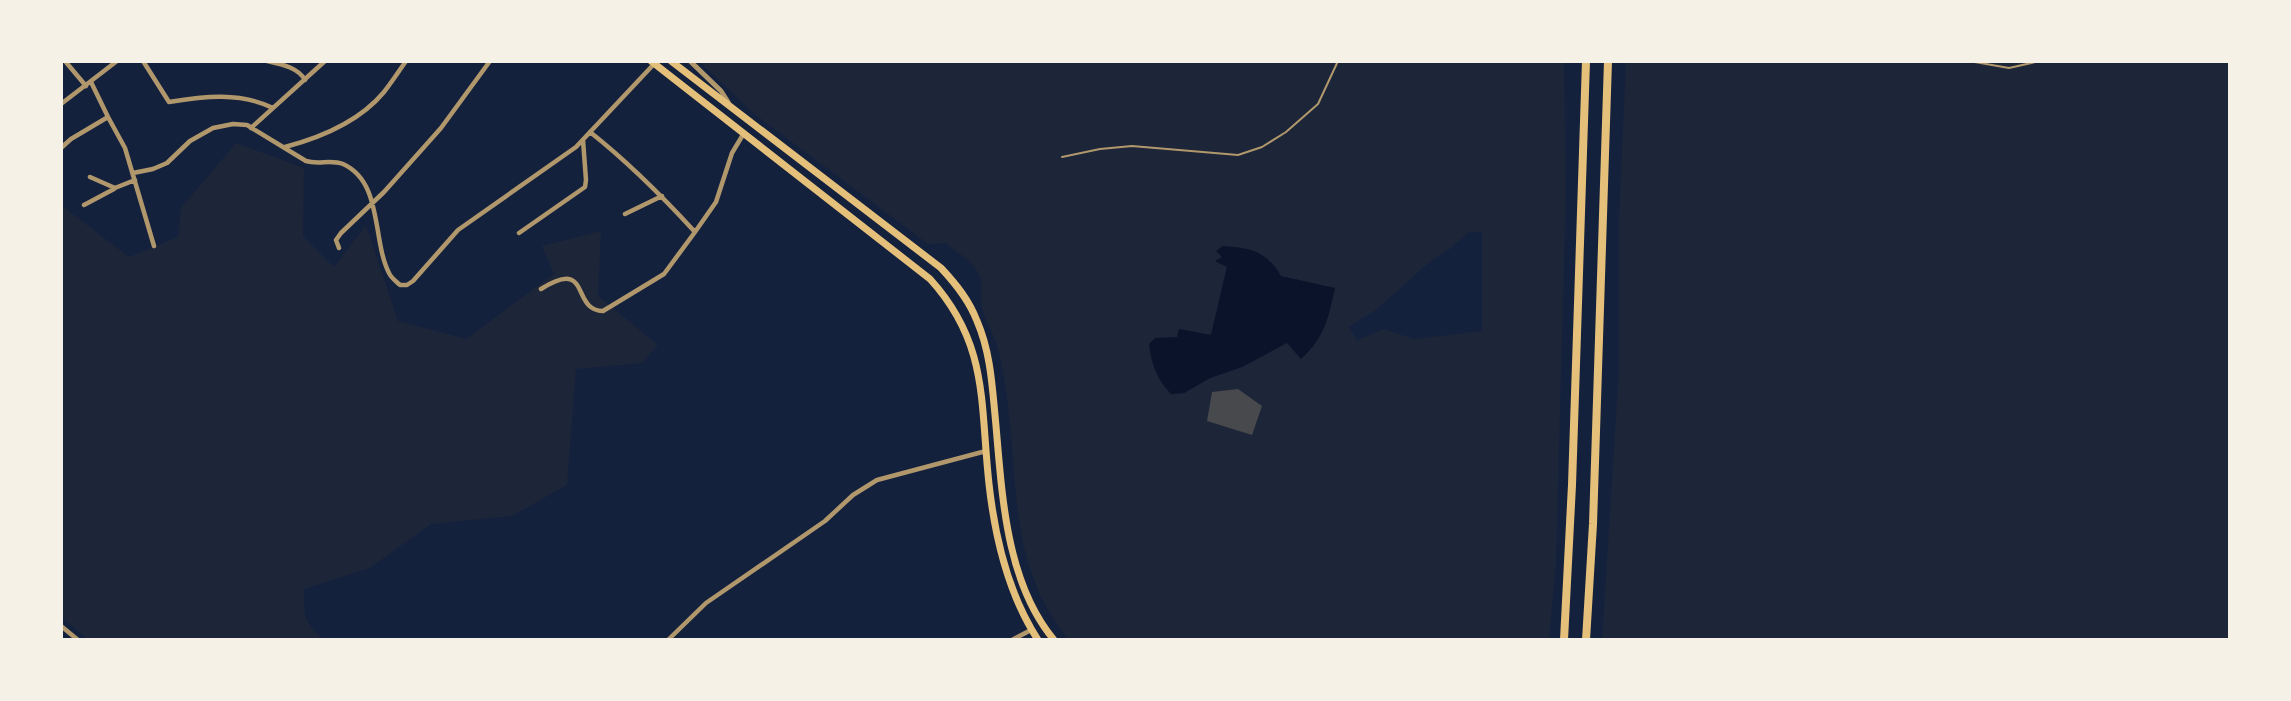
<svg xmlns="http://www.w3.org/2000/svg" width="2291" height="701" viewBox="0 0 2291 701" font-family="'Alegreya Sans',sans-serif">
<rect width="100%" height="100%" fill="#14213d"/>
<!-- green -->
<path fill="#1d2539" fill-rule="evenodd" d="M 699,61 L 1564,61 L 1566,190 L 1556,563 L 1549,640 L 1069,640 C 1007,565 1019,479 1006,390 C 1003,374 1001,357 996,343 C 992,331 985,320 982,308 C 980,296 984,281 977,271 C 971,260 955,251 945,243 L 928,244 L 753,113 ZM 1469,232 L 1482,232 L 1482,331 L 1414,339 L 1384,329 L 1357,340 L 1349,327 L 1377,309 L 1432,260 L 1451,248 ZM 1222,257 L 1276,267 L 1281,276 L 1287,343 L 1242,367 L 1210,378 L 1184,393 L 1155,338 L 1178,337 L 1179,329 L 1211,335 L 1227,266 Z
M 1626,61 L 2230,61 L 2230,640 L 1602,640 L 1619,368 L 1619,216 Z
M 236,143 L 304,168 L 303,236 L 334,267 L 366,225 L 398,321 L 466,339 L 554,274 L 542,246 L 601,231 L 598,296 L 658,345 L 642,363 L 576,369 L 567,485 L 512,516 L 431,524 L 370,568 L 304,589 C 304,616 303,623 325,640 L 89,640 L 61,617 L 61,205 L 129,257 L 178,237 L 181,208 Z"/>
<!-- water -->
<path fill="#0b132b" d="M 1223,246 C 1251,248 1266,251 1281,276 L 1335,288 C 1328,319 1325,337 1301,359 L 1287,343 L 1242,367 L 1210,378 L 1184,393 L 1171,394 C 1157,380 1151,363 1149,344 L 1155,338 L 1177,337 L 1179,329 L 1211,335 L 1227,267 L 1215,261 L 1222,257 L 1216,251 Z"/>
<!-- building -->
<path fill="#48494c" d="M 1238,389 L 1262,406 L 1252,435 L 1207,421 L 1212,392 Z"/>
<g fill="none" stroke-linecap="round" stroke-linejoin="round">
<!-- service -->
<path stroke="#b1986c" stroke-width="2" d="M 1969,61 L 2009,68 L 2040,61
M 1062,157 L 1100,149 L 1132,146 L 1238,155 L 1262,147 L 1286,132 L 1318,104 L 1338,61"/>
<!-- minor -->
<path stroke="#b1986c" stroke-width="4.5" d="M 65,61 L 86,86
M 143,61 L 169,102 C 205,96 240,92 273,108
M 267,61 C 280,64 298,67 305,80
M 91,82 L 108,117
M 61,104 L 117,61
M 251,128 L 325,61
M 590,132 C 628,162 662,196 695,232 L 716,202 L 732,153 L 744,133
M 285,147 C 319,138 360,121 384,92 C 392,82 399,71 406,61
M 61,148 L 71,139 L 108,117 L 125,148 L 154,246
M 133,173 L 153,169 L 167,163 L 190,141 L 213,128 L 233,124 L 247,125 L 306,161 C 319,165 330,159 343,164 C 383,182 372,240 389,273 C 391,278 397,282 400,285 L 407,285 L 413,281 L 458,230 L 576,147 L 654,64
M 90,177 L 115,188 L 135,180
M 84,205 L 114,189
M 625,214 L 662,196
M 519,233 L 585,187 L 586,180 L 583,140
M 339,248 L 336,240 L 341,233 L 384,192 L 441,128 L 490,61
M 541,289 C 592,257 570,310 603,311 L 664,274 L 695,232
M 61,626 L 78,640
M 668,640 L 706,603 L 825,521 L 853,495 L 877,480 L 986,451
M 1012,640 L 1031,630"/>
<!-- tertiary -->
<path stroke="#b1986c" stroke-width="5" d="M 690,61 L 721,91 L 728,102"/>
<!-- primary -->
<path stroke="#e5c07b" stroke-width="7" d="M 651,61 L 930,279 C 989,344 980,403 989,484 C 995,538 1008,594 1038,640
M 671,61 L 941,268 C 956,284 969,300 977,321 C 990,351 992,383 995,415 C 1002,489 1004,580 1054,640"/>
<!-- motorway -->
<path stroke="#e5c07b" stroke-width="8" d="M 1564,640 L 1572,485 L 1586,61
M 1586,640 L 1593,524 L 1608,61"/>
</g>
<!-- border -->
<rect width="2291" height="701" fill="none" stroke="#f6f1e7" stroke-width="126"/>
</svg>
